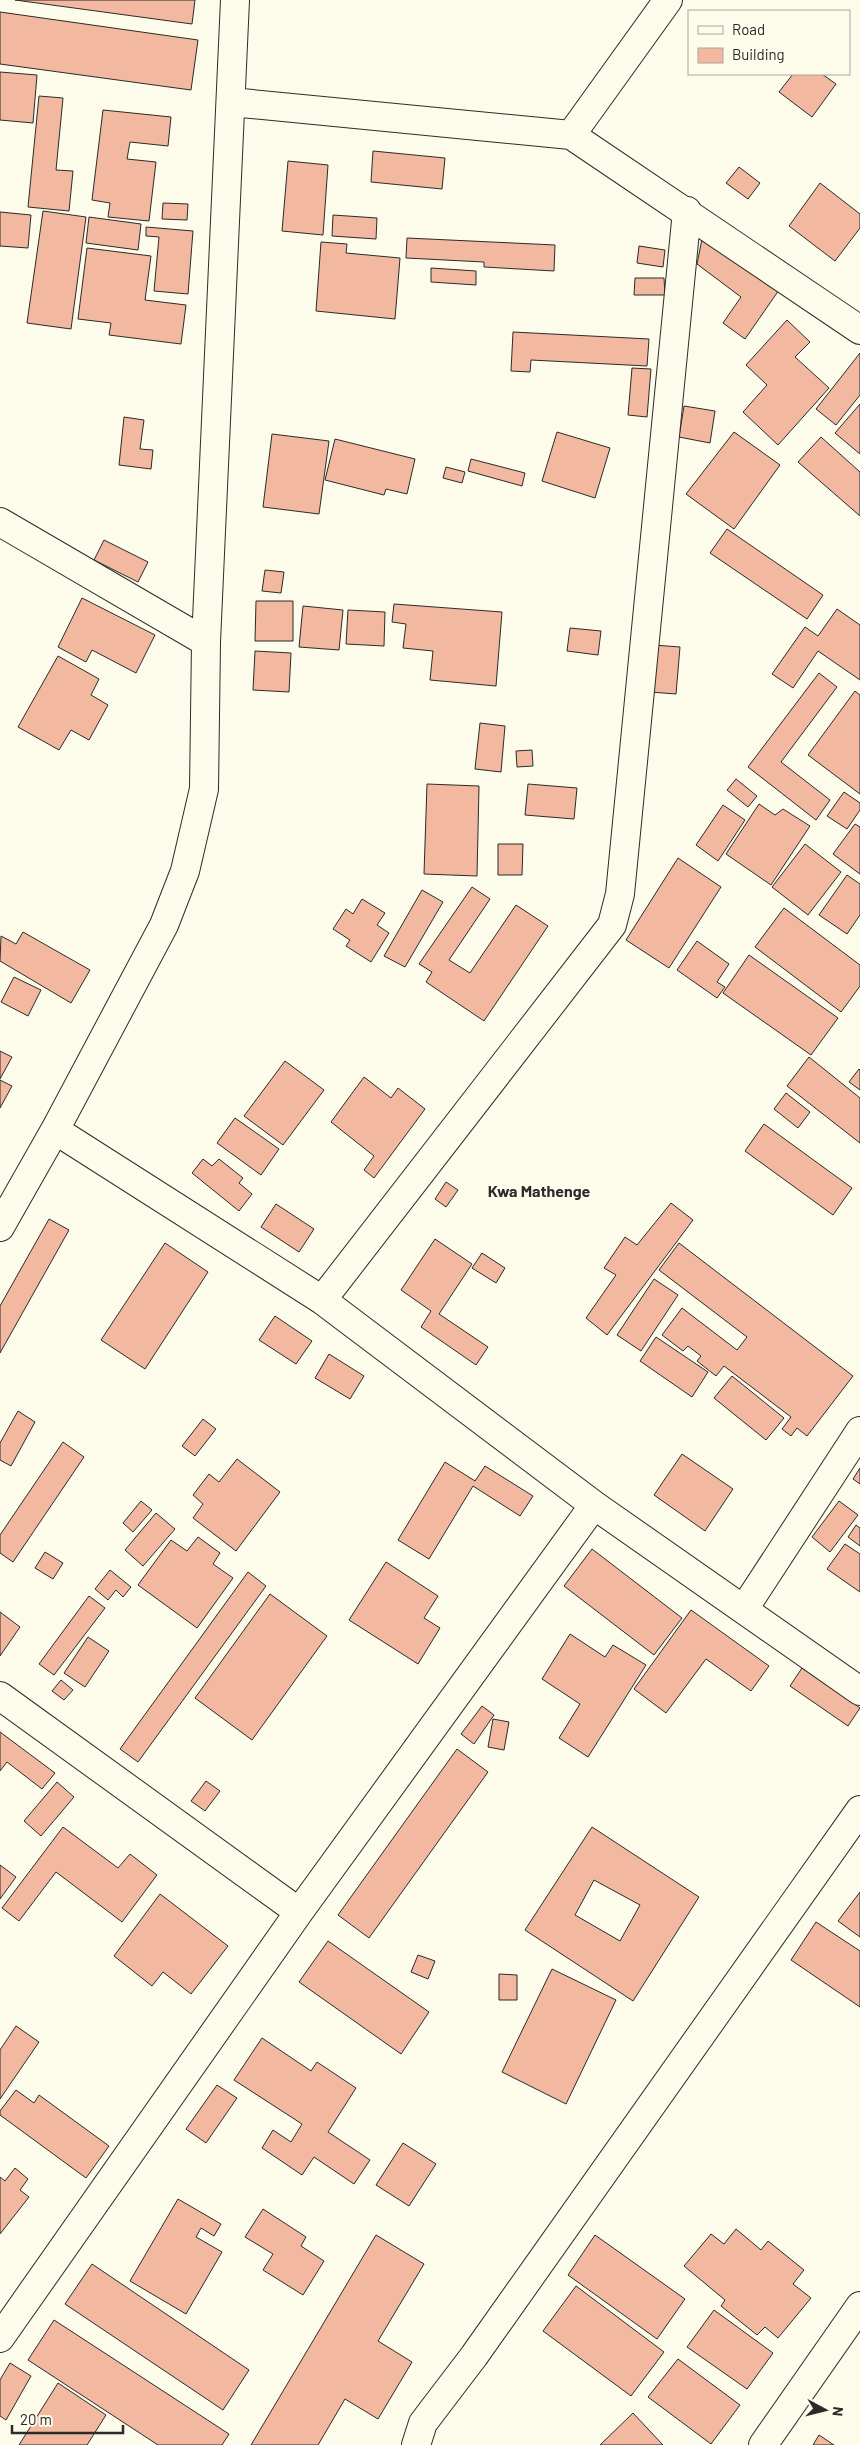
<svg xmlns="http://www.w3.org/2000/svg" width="860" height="2445" viewBox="0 0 860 2445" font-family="Barlow,sans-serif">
<rect width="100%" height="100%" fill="#fdfbea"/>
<!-- building -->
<path fill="#f2b8a0" stroke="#2b2b2b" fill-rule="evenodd" d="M 15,0 L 195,0 L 192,24 Z
M 0,12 L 198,40 L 191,90 L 0,64 Z
M 0,72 L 37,75 L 33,123 L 0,120 Z
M 793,74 L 822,74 L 836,84 L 812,117 L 779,92 Z
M 39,96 L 63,98 L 56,170 L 73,171 L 69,211 L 28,207 Z
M 103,110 L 171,117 L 168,146 L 130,142 L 127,159 L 156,162 L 149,221 L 108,217 L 110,203 L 92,200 Z
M 373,151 L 445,158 L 442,189 L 371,182 Z
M 288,161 L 328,165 L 323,235 L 282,231 Z
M 739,167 L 760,183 L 748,199 L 726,183 Z
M 820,183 L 860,214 L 860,228 L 835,261 L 789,226 Z
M 163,203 L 188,204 L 187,220 L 162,219 Z
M 43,211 L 86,217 L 71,329 L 27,323 Z
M 0,212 L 31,215 L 28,248 L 0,246 Z
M 333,215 L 377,218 L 376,239 L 332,236 Z
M 89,217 L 141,224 L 138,250 L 86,243 Z
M 146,227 L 193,231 L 188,294 L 154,291 L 159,237 L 146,236 Z
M 407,238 L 555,245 L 554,271 L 484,267 L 484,262 L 406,258 Z
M 702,239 L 779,290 L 745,339 L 723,323 L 741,297 L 697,264 Z
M 321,242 L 347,244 L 346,253 L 400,258 L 395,319 L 316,311 Z
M 639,246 L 665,250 L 663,267 L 637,263 Z
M 87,248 L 151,256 L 145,300 L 186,305 L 181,344 L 109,335 L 111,323 L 78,319 Z
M 431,268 L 476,271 L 476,285 L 431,282 Z
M 635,278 L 664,278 L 665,295 L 634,295 Z
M 787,320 L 810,342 L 795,357 L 829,388 L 778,445 L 743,412 L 767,385 L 746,365 Z
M 513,332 L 649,339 L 647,366 L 531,360 L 530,372 L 511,371 Z
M 860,353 L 860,395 L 836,425 L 816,409 Z
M 632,368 L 651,369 L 647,417 L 628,415 Z
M 860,404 L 860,454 L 835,433 Z
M 684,406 L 715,411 L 710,443 L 679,437 Z
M 124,417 L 144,420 L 140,449 L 153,450 L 151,469 L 119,465 Z
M 557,432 L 610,448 L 595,498 L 542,481 Z
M 734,432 L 780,465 L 734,529 L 686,494 Z
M 272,434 L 329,441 L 319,514 L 263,507 Z
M 821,437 L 860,472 L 860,516 L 798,462 Z
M 335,439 L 415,459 L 407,494 L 386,489 L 384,495 L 325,480 Z
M 471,459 L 525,473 L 522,486 L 468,471 Z
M 446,467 L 465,472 L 462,483 L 443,478 Z
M 727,529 L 823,595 L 807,619 L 710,553 Z
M 104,540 L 148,562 L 138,582 L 94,560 Z
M 265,570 L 284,572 L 281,593 L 262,591 Z
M 82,598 L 155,635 L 136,673 L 92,650 L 86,662 L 58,647 Z
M 256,601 L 293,601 L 293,641 L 255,641 Z
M 394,604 L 502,612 L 496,686 L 430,680 L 433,651 L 403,648 L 406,624 L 392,622 Z
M 303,606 L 343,610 L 339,650 L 299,647 Z
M 837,609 L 860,625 L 860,680 L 818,651 L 793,688 L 772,674 L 805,627 L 818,636 Z
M 348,610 L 385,612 L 384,646 L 346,644 Z
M 570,628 L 601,631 L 598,655 L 567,651 Z
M 654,645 L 680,647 L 676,694 L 650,692 Z
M 255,651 L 291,653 L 289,692 L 253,690 Z
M 58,656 L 99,679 L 91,695 L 108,705 L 89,740 L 71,730 L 59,750 L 18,727 Z
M 819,673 L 837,687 L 781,762 L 830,800 L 816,820 L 748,767 Z
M 855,691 L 860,695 L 860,794 L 808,755 Z
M 480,723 L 505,726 L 501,772 L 475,769 Z
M 532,750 L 533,766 L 517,767 L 516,751 Z
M 736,779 L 757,796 L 748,807 L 727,790 Z
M 427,784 L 479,786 L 477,876 L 424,874 Z
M 528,784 L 577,788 L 574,819 L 525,815 Z
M 844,792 L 860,803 L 860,810 L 847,829 L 827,816 Z
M 759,804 L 775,815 L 783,809 L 810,826 L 771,885 L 726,854 Z
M 723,805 L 745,820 L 718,861 L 696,845 Z
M 855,824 L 860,827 L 860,874 L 833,854 Z
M 498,844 L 523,844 L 522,875 L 498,875 Z
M 805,844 L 841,872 L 808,915 L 772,887 Z
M 678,858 L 721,887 L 669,968 L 626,940 Z
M 847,875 L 860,884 L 860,915 L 847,934 L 819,915 Z
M 472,887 L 490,899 L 449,960 L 470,973 L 516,905 L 548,926 L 484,1021 L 426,982 L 432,972 L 419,964 Z
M 422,890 L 443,902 L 405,967 L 384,956 Z
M 362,899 L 385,913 L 377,925 L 389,933 L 371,962 L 346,946 L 350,940 L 333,929 L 346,909 L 353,914 Z
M 784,908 L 860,965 L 860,986 L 841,1012 L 755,947 Z
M 23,932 L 90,970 L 71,1003 L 0,961 L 1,936 L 16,944 Z
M 697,941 L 729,964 L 717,982 L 725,987 L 717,998 L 677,970 Z
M 749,955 L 838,1018 L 811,1055 L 723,993 Z
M 14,977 L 41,990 L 28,1016 L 1,1002 Z
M 0,1051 L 12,1057 L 0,1079 Z
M 809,1057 L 860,1098 L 860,1143 L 787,1086 Z
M 285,1061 L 324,1090 L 283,1145 L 244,1116 Z
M 859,1069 L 860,1070 L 860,1090 L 849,1082 Z
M 364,1077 L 391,1098 L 398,1088 L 425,1109 L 374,1178 L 364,1170 L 374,1156 L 331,1122 Z
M 0,1080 L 12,1086 L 0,1108 Z
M 786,1093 L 810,1112 L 798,1128 L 774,1109 Z
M 235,1118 L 279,1149 L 261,1175 L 217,1143 Z
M 764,1124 L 852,1188 L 833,1215 L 745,1151 Z
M 203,1159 L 212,1166 L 219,1159 L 243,1178 L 239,1183 L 252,1194 L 239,1211 L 192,1173 Z
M 446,1182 L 458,1190 L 446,1207 L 435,1199 Z
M 671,1203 L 693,1220 L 607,1335 L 586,1318 L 616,1275 L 604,1268 L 625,1237 L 637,1245 Z
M 276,1204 L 314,1229 L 299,1252 L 261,1227 Z
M 49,1219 L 69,1230 L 0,1353 L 0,1306 Z
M 435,1239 L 472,1264 L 439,1314 L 488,1347 L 476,1365 L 421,1327 L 431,1311 L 401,1290 Z
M 165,1243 L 208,1272 L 145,1369 L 101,1340 Z
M 679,1243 L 853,1376 L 807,1436 L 797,1428 L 791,1436 L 782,1429 L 791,1417 L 724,1366 L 716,1376 L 697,1361 L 701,1356 L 688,1346 L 683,1351 L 662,1335 L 682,1308 L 737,1350 L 747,1337 L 659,1270 Z
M 482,1253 L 505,1268 L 496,1283 L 472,1268 Z
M 654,1279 L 678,1295 L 641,1351 L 617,1335 Z
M 275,1316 L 312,1341 L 296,1364 L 259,1340 Z
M 656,1337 L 708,1372 L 692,1397 L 640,1361 Z
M 329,1354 L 364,1376 L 350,1399 L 315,1378 Z
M 732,1376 L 784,1418 L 766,1440 L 714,1398 Z
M 18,1411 L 35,1422 L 11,1466 L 0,1460 L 0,1443 Z
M 203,1419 L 216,1429 L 195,1456 L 182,1446 Z
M 63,1442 L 84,1457 L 13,1562 L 0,1553 L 0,1535 Z
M 682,1454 L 733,1489 L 705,1531 L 654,1495 Z
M 237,1459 L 280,1492 L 236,1551 L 193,1518 L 203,1504 L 193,1495 L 209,1474 L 219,1482 Z
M 445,1462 L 475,1481 L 485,1466 L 533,1496 L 520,1516 L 473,1486 L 429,1559 L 398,1540 Z
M 860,1468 L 860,1484 L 853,1479 Z
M 141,1501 L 152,1510 L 133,1532 L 123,1523 Z
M 839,1501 L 858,1515 L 830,1552 L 812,1537 Z
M 156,1513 L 175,1529 L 143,1566 L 125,1550 Z
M 856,1525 L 860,1528 L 860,1546 L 848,1537 Z
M 198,1537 L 220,1553 L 213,1564 L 233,1578 L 197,1628 L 138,1585 L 171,1540 L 187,1551 Z
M 845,1544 L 860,1554 L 860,1592 L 827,1569 Z
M 592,1549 L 682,1618 L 654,1655 L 564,1586 Z
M 45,1552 L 63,1563 L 53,1579 L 35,1568 Z
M 386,1562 L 438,1596 L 424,1618 L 440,1628 L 418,1664 L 349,1620 Z
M 110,1570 L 131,1587 L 123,1597 L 116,1590 L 108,1600 L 95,1589 Z
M 248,1572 L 266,1586 L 138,1762 L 120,1749 Z
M 270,1594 L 327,1636 L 252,1740 L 195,1698 Z
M 89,1596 L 105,1608 L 54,1675 L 39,1664 Z
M 691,1610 L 769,1666 L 751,1691 L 706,1659 L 666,1713 L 634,1689 Z
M 0,1612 L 20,1627 L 0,1656 Z
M 570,1634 L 605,1657 L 613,1645 L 646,1665 L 588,1757 L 559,1738 L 580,1704 L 542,1679 Z
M 88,1637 L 109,1651 L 85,1687 L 64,1673 Z
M 802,1668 L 860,1708 L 848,1726 L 790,1686 Z
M 61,1680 L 73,1690 L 64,1700 L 52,1691 Z
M 482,1706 L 494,1715 L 474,1744 L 461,1734 Z
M 493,1719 L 509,1722 L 504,1750 L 488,1747 Z
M 0,1732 L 55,1773 L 42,1789 L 7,1762 L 0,1771 Z
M 457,1749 L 488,1772 L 369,1938 L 338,1915 Z
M 206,1781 L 220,1791 L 205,1811 L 191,1801 Z
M 57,1782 L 74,1797 L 41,1836 L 24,1821 Z
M 63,1827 L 118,1868 L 130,1854 L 157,1875 L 122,1922 L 56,1872 L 19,1921 L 2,1908 Z
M 592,1827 L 699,1897 L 633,2001 L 525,1930 ZM 594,1880 L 640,1905 L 620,1941 L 575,1915 Z
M 0,1865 L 16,1877 L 0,1899 Z
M 860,1892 L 860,1937 L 838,1921 Z
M 160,1894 L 228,1946 L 191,1994 L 163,1972 L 152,1986 L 114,1956 Z
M 816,1922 L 860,1951 L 860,2007 L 791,1960 Z
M 328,1941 L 429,2012 L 401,2054 L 299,1982 Z
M 418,1955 L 435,1961 L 428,1979 L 411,1972 Z
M 552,1969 L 616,2000 L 566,2104 L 502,2072 Z
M 499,1974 L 517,1975 L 517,2000 L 499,2000 Z
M 16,2026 L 39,2042 L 0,2099 L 0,2050 Z
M 262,2038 L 311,2071 L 317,2062 L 356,2088 L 328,2132 L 370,2160 L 354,2184 L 314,2157 L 302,2175 L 262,2148 L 273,2130 L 291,2142 L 302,2124 L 234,2080 Z
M 217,2085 L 237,2098 L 206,2143 L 186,2129 Z
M 16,2090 L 34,2103 L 39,2095 L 109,2146 L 86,2178 L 0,2115 L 0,2111 Z
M 403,2143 L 436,2164 L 409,2206 L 376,2185 Z
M 15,2168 L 28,2179 L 20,2190 L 29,2197 L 0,2234 L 0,2177 L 5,2181 Z
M 178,2199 L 221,2224 L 214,2236 L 201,2228 L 196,2237 L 222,2252 L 186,2314 L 130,2281 Z
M 263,2209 L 306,2237 L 301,2246 L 324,2261 L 303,2295 L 263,2270 L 273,2254 L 245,2237 Z
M 736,2229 L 761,2250 L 768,2241 L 804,2270 L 793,2284 L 811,2298 L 778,2338 L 765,2327 L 757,2335 L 721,2306 L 725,2300 L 684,2266 L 711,2234 L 724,2244 Z
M 376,2235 L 424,2264 L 378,2341 L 412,2362 L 378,2419 L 345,2399 L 318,2445 L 251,2445 Z
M 595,2235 L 685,2299 L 657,2339 L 568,2275 Z
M 92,2264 L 249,2370 L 223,2410 L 65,2304 Z
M 576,2286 L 664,2352 L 631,2396 L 543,2331 Z
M 714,2310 L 773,2353 L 747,2389 L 687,2347 Z
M 54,2320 L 229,2434 L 222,2445 L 158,2445 L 28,2360 Z
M 678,2359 L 740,2405 L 711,2444 L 648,2397 Z
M 10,2363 L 31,2376 L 6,2420 L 0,2416 L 0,2380 Z
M 58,2383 L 106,2415 L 87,2445 L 19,2445 Z
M 633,2413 L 663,2445 L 600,2445 Z
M 819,2435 L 834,2445 L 813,2445 Z"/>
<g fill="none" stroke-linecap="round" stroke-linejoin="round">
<defs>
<path id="minor" d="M 231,102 L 571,135 L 860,330
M 571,135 L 668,0
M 0,522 L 206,642
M 55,1130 L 322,1300 L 594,1505 L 860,1691
M 0,1227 L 55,1130 L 164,925 L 185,871 L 204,789 L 206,642 L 235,0
M 322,1300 L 612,925 L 620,894 L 687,211
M 744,1609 L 860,1431
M 0,1696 L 299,1912
M 0,2338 L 299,1912 L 594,1505
M 416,2445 L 423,2423 L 474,2356 L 860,1810
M 763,2445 L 860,2306"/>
</defs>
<!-- minor casing -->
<use href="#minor" stroke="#2b2b2b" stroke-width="30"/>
<!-- minor -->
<use href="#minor" stroke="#fdfbea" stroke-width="28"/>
</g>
<g text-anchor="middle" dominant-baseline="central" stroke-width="4" stroke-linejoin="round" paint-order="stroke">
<!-- quarter labels -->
<g font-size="16" font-weight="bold" fill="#2b2b2b" stroke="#fdfbea">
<text x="539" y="1190">Kwa Mathenge</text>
</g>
</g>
<!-- legend -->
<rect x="688" y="10" width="162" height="65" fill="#fdfbea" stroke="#a9a89e"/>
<rect x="698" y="26" width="25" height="8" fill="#fdfbea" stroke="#a9a89e"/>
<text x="732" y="35" font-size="15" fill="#2b2b2b">Road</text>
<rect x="698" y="48" width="25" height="15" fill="#f2b8a0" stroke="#a9a89e"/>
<text x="732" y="60" font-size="15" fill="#2b2b2b">Building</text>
<!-- north arrow -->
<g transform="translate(825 2410) rotate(97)" stroke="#fdfbea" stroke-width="4" paint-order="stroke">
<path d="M0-4L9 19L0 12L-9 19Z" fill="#2b2b2b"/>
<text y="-8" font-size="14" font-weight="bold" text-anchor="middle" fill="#2b2b2b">N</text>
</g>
<!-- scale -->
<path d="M12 2425v8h111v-8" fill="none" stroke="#2b2b2b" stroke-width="2.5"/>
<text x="20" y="2425" font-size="15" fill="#2b2b2b" stroke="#fdfbea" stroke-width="4" paint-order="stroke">20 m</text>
</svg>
